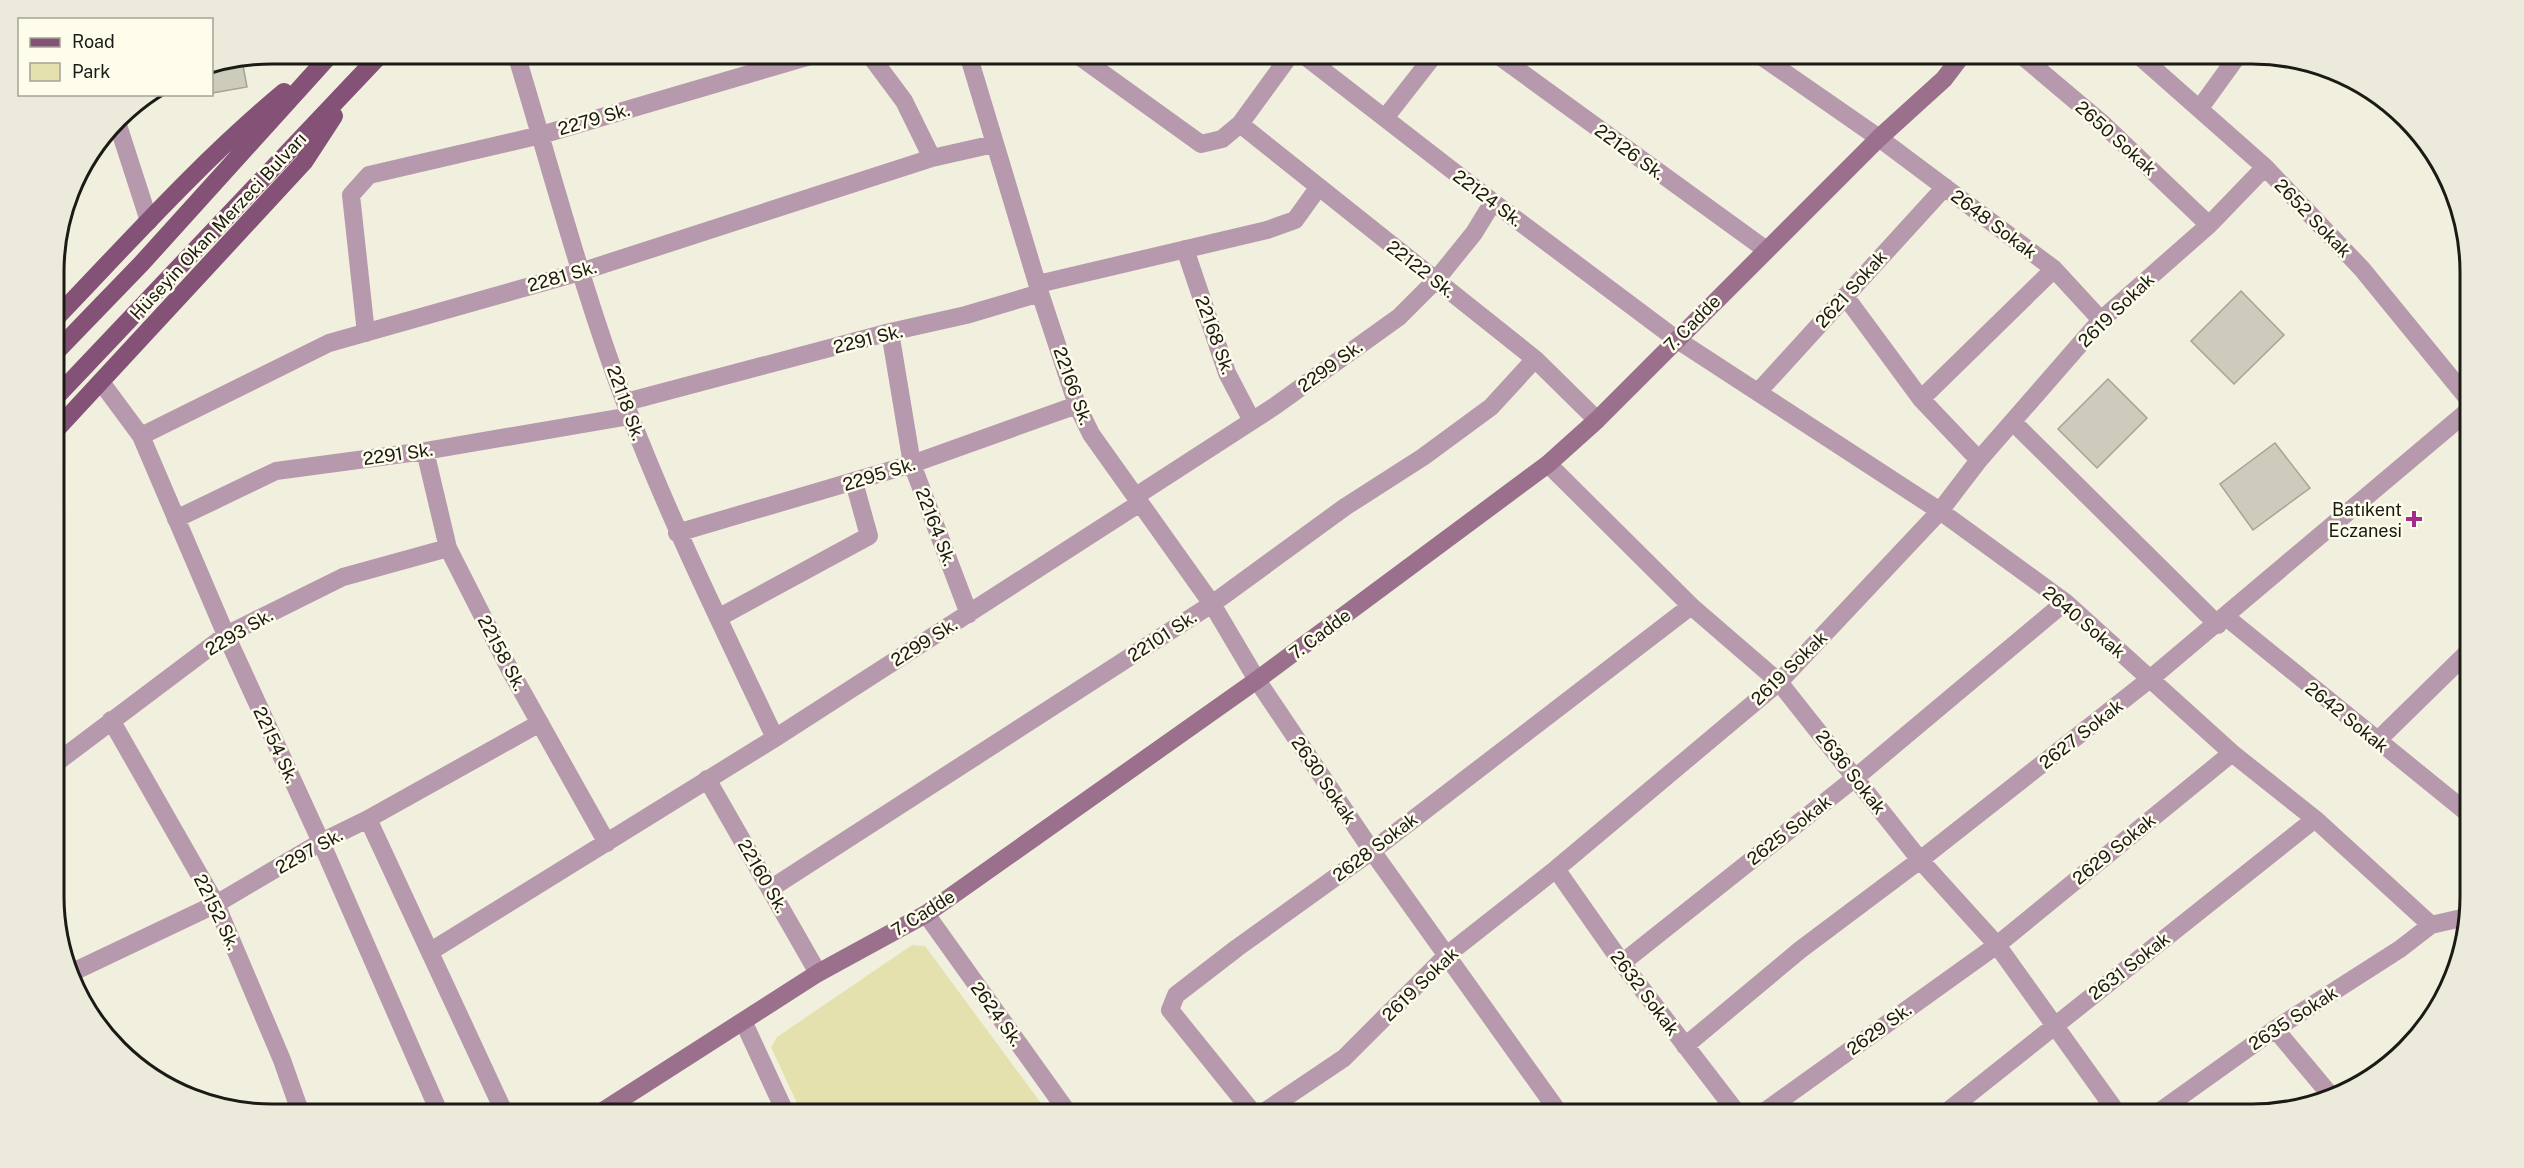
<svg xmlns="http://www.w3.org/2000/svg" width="2524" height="1168" viewBox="0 0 2524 1168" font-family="'Public Sans',sans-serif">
<rect width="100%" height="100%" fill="#f1f0df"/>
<!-- green -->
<path fill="#e5e1ae" d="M 912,945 L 925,946 L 1049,1114 L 802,1114 L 771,1047 L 777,1037 Z"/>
<!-- building -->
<path fill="#cdccbc" stroke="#a5a495" stroke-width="1.5" d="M 242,60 L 247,87 L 212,93 L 212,66 Z
M 2241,291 L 2284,335 L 2234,384 L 2191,341 Z
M 2108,379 L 2147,418 L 2097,468 L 2058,429 Z
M 2275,443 L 2310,488 L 2253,530 L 2220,484 Z"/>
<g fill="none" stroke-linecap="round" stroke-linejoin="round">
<!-- street -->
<path stroke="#b799ad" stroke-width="18" d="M 516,54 C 553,175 585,300 631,418 C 673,527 725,632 775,738
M 869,54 L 904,101 L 932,158
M 968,54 L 1040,293 L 1077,405 L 1091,434 L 1212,604 L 1257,680 L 1372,851 L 1560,1114
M 1076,54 L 1201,144 L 1222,139 L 1240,124 L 1291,54
M 1302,54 L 1493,202 L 1676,339 L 1940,511 L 2065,602 L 2232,753 L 2315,819 L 2431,925 L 2466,917
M 1496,54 L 1765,249
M 1758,54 L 1879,138 L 2054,269 L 2101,320
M 2020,54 L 2103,124 L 2209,225
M 2137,54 L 2265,167 L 2362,269 L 2469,400
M 2200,108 L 2239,54
M 1385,118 L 1435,54
M 117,122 L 149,221
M 1240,124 L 1535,359 L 1597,420
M 1185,249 L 1227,373 L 1251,419
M 1038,284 L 1267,230 L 1295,220 L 1318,188
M 1845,296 L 1921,399 L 1979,460
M 890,332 L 912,464 L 969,614
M 366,333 L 351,195 L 369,175 L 541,135 L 817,54
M 101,382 L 141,436 L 226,635 L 321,842 L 440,1114
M 1758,392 L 1945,187
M 1921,399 L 2054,269
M 626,402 L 890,332 L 966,315 L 1040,293
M 2013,422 L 2218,625
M 141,436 L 329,343 L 580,272 L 932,158 L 994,144
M 425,451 L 448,548 L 510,670 L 607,843
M 1548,464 L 1691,606 L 1779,682 L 1920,860 L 1997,945 L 2118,1114
M 1136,496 L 1275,406 L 1399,317 L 1436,280 L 1474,233 L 1493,202
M 176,519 L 276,471 L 425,451 L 630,416
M 677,533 L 912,464 L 1077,405
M 2226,617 L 2470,815
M 718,618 L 869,536 L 854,482
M 111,720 L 216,904 L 282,1060 L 301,1114
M 2377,741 L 2469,651
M 56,763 L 226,635 L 343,577 L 448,548
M 707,779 L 818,973
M 368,819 L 505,1114
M 1556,869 L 1622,963 L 1738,1114
M 770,889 L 1212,604 L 1345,507 L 1423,457 L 1491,407 L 1535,359
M 926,914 L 1069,1114
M 431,951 L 775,738 L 1140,503
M 1622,963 L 1855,778 L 2065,602
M 75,971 L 216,904 L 321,842 L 368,819 L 540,723
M 744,1023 L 786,1114
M 2275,1029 L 2332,1097
M 1685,1046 L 1800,950 L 1920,860 L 2150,679 L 2469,410
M 1254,1114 L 1170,1010 L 1176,995 L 1237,948 L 1372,851 L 1691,606
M 1261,1114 L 1344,1058 L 1448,954 L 1556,869 L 1779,682 L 1940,511 L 1979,460 L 2101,320 L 2209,225 L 2265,167
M 1761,1114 L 1997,945 L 2232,753
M 1944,1114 L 2315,819
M 2156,1114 L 2275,1029 L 2400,949 L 2431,925"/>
<!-- secondary -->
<path stroke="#9a708d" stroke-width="18" d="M 598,1114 L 818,973 L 926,914 L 1257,680 L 1548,464 L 1597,420 L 1879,138 L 1944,79 L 1963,54"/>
<!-- primary -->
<path stroke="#845276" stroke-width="18" d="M 55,319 C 129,242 202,160 284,92
M 55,353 L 142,263 L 331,54
M 55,398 L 381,54
M 55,431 L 304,162 L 334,116"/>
</g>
<!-- markers -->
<path fill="#a22e89" stroke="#fefdec" stroke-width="2" d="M2411 510h6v6h6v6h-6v6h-6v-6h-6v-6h6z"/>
<g text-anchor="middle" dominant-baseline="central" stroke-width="5" stroke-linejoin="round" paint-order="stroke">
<!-- street labels -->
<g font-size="18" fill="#1b1a15" stroke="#fefdec">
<text transform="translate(594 119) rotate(-16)">2279 Sk.</text>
<text transform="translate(2116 138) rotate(42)">2650 Sokak</text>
<text transform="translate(1630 152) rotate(36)">22126 Sk.</text>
<text transform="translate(1488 198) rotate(37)">22124 Sk.</text>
<text transform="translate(2313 218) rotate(46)">2652 Sokak</text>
<text transform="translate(1994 224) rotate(37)">2648 Sokak</text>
<text transform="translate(218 226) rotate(-47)">Hüseyin Okan Merzeci Bulvarı</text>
<text transform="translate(1421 269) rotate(38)">22122 Sk.</text>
<text transform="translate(562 276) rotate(-16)">2281 Sk.</text>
<text transform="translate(1851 289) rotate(-48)">2621 Sokak</text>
<text transform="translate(2116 310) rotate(-44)">2619 Sokak</text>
<text transform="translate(1692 323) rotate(-45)">7. Cadde</text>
<text transform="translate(1215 335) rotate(70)">22168 Sk.</text>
<text transform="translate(868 339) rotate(-14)">2291 Sk.</text>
<text transform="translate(1330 366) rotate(-36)">2299 Sk.</text>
<text transform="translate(1073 386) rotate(70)">22166 Sk.</text>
<text transform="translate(626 403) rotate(70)">22118 Sk.</text>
<text transform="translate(398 454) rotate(-8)">2291 Sk.</text>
<text transform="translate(879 474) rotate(-17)">2295 Sk.</text>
<text transform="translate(936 527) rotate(69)">22164 Sk.</text>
<text transform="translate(2084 622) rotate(40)">2640 Sokak</text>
<text transform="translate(239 632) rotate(-30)">2293 Sk.</text>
<text transform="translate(1320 634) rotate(-37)">7. Cadde</text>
<text transform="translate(1162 636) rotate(-33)">22101 Sk.</text>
<text transform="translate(924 642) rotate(-32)">2299 Sk.</text>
<text transform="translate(502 653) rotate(62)">22158 Sk.</text>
<text transform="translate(1789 668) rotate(-44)">2619 Sokak</text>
<text transform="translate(2347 717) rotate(39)">2642 Sokak</text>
<text transform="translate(2081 734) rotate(-38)">2627 Sokak</text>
<text transform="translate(276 745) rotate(65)">22154 Sk.</text>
<text transform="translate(1851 772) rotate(52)">2636 Sokak</text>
<text transform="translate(1324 780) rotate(56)">2630 Sokak</text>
<text transform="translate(1789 830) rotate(-38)">2625 Sokak</text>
<text transform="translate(1375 847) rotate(-37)">2628 Sokak</text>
<text transform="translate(2114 849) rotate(-39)">2629 Sokak</text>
<text transform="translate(309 851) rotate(-29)">2297 Sk.</text>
<text transform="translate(763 876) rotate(60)">22160 Sk.</text>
<text transform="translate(217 912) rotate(64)">22152 Sk.</text>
<text transform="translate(923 913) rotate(-32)">7. Cadde</text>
<text transform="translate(2129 966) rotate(-38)">2631 Sokak</text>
<text transform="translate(1420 984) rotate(-44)">2619 Sokak</text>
<text transform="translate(1645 993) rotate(53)">2632 Sokak</text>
<text transform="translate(997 1014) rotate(54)">2624 Sk.</text>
<text transform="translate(2293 1018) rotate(-33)">2635 Sokak</text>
<text transform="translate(1879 1029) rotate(-36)">2629 Sk.</text>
</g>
<!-- poi labels -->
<g font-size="18" fill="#1b1a15" stroke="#fefdec" text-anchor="end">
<text x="2402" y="509">Batıkent<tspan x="2402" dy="21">Eczanesi</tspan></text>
</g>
</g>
<!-- crop -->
<path d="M0 0H2524V1168H0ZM272 64H2252A208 208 0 0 1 2460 272V896A208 208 0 0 1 2252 1104H272A208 208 0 0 1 64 896V272A208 208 0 0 1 272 64Z" fill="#ecebdb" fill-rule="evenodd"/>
<path fill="none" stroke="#1b1a15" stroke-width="3" d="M272 64H2252A208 208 0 0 1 2460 272V896A208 208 0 0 1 2252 1104H272A208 208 0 0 1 64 896V272A208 208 0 0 1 272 64Z"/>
<!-- legend -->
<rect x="18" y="18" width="195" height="78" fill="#fefdec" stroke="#a3a296" stroke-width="1.5"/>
<rect x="30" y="38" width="30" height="9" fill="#845276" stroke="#a3a296" stroke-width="1.5"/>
<text x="72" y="48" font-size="18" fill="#1b1a15">Road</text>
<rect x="30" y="63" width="30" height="18" fill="#e5e1ae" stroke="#a3a296" stroke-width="1.5"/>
<text x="72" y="78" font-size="18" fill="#1b1a15">Park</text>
</svg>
